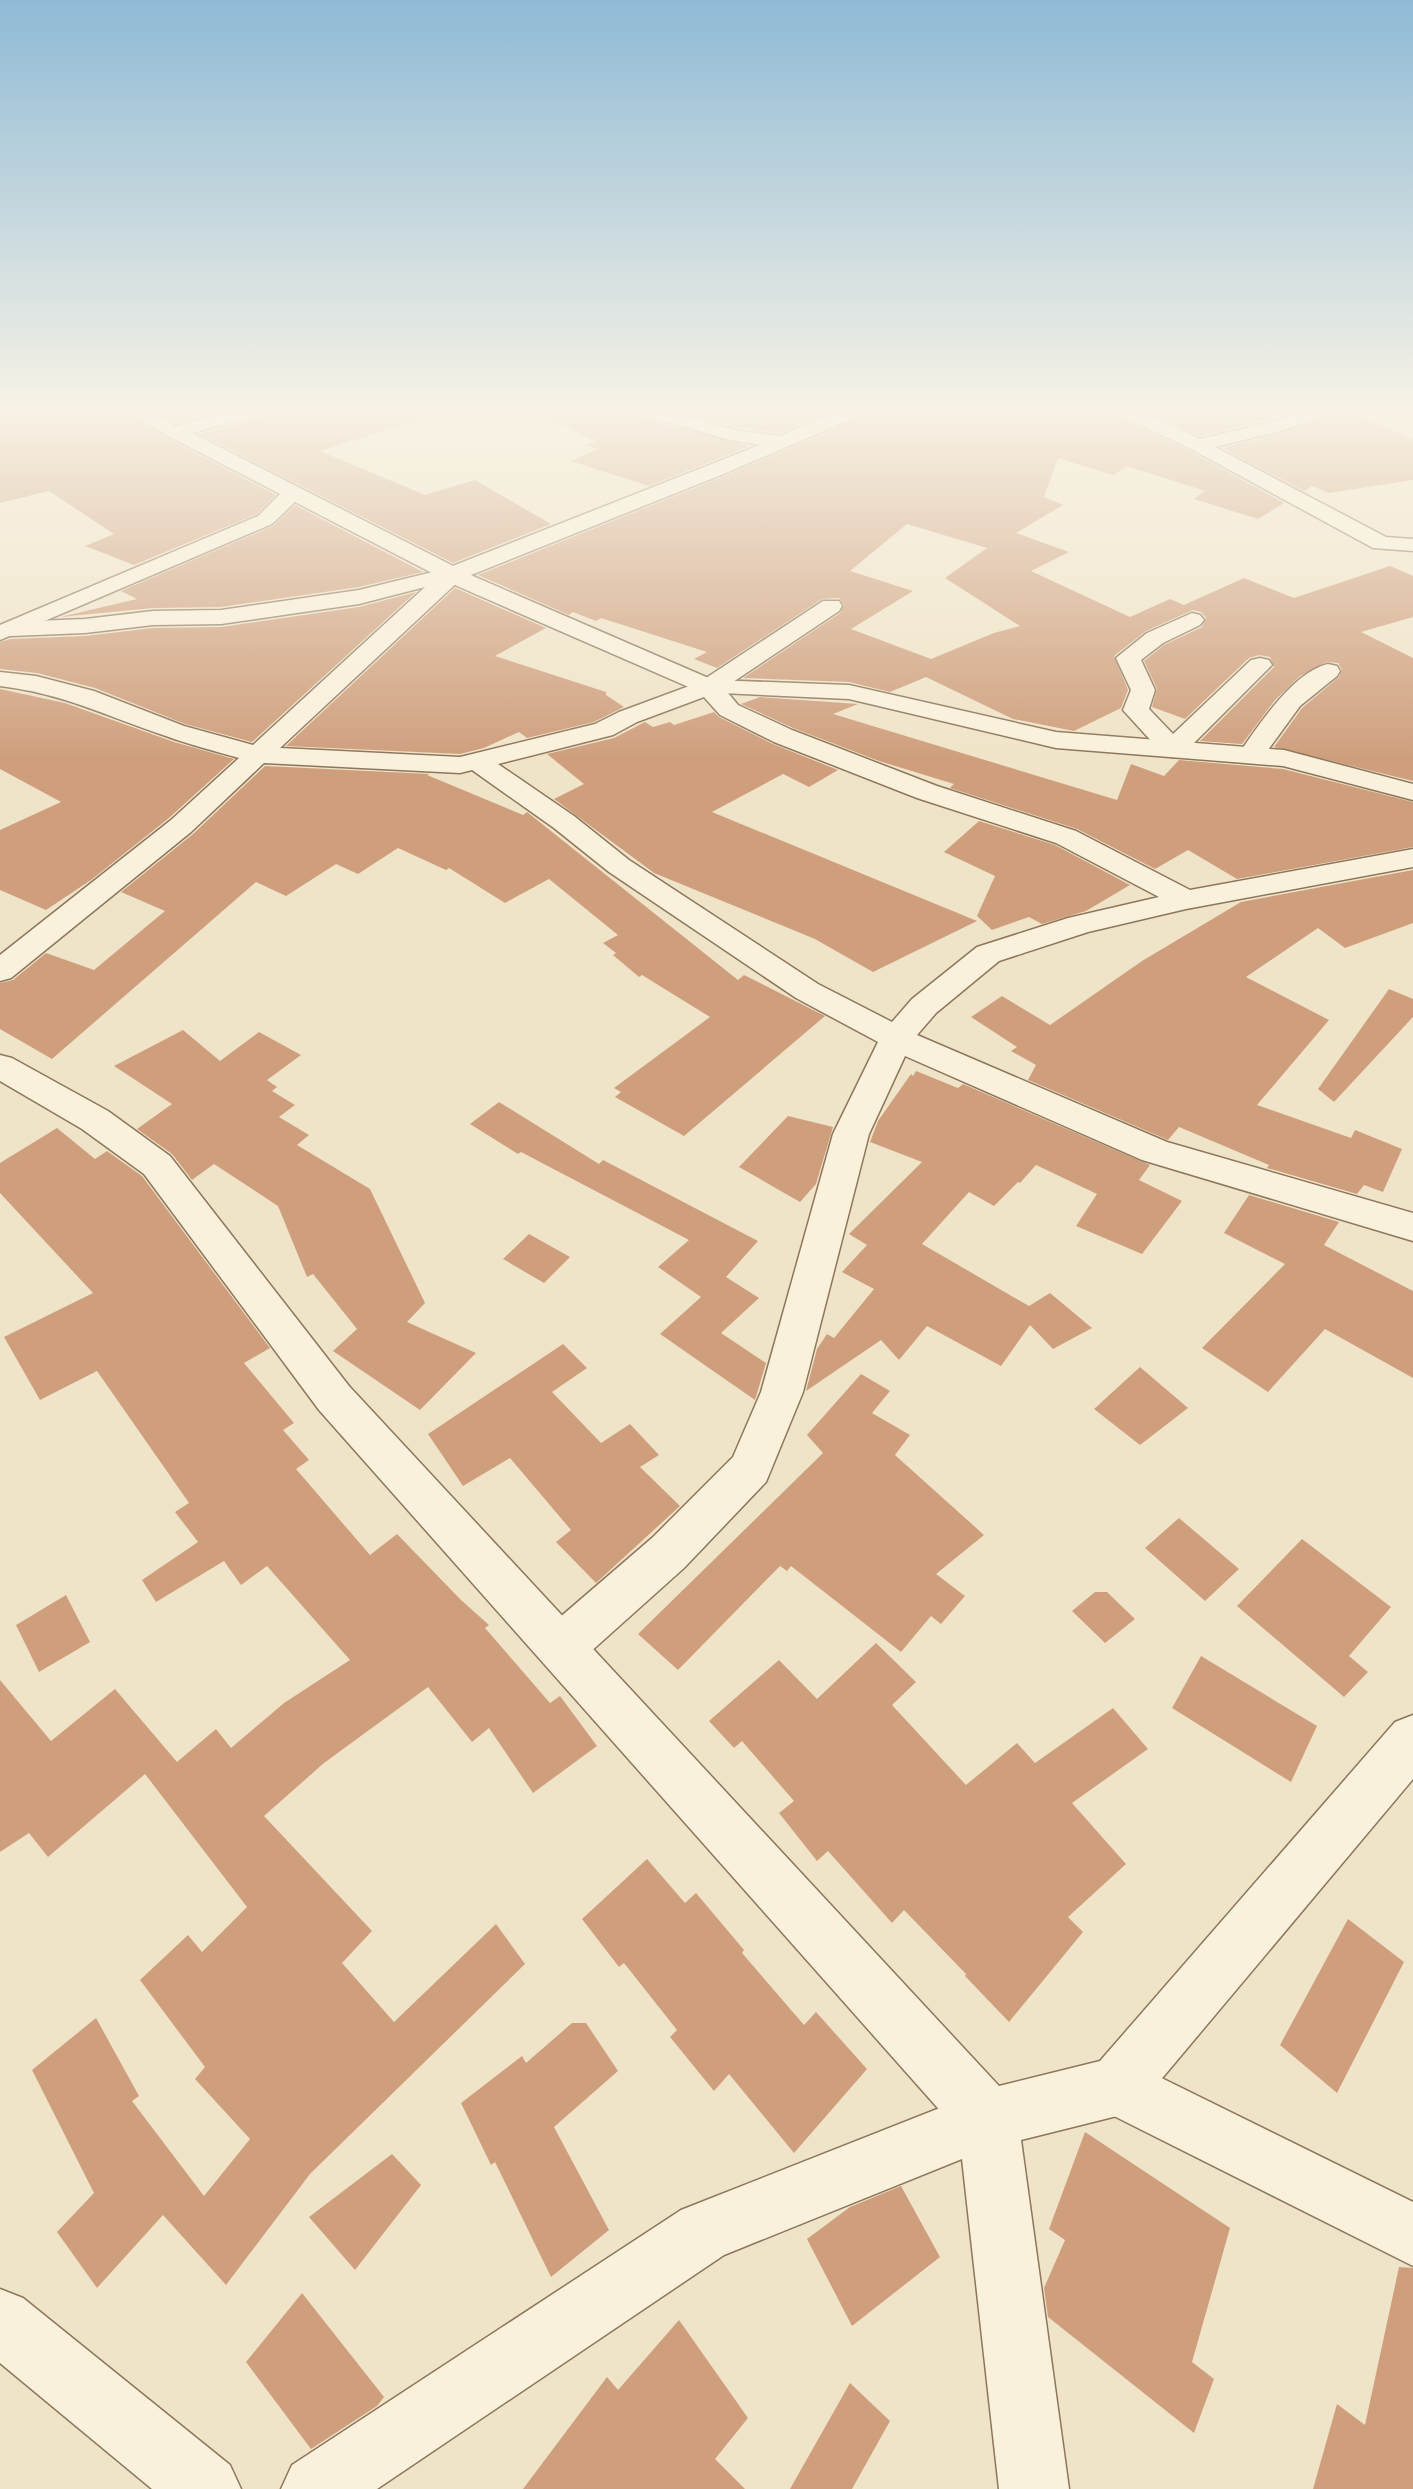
<svg xmlns="http://www.w3.org/2000/svg" width="1413" height="2489" viewBox="0 0 1413 2489" font-family="'PT Serif',serif">
<rect width="100%" height="100%" fill="#f0e4c8"/>
<!-- building -->
<path fill="#cf9f7d" fill-rule="evenodd" d="M 0,411 L 124,411 L 167,438 L 276,495 L 257,514 L 134,565 L 85,546 L 114,534 L 49,491 L 0,503 Z
M 153,411 L 225,411 L 175,424 Z
M 266,411 L 424,411 L 425,417 L 320,451 L 425,495 L 475,480 L 551,524 L 453,563 L 199,434 L 261,418 Z
M 535,411 L 637,411 L 642,418 L 750,446 L 649,486 L 571,461 L 598,449 L 587,445 L 597,442 Z
M 677,411 L 834,411 L 780,433 L 740,428 Z
M 867,411 L 1113,411 L 1118,417 L 1190,451 L 1284,503 L 1258,519 L 1194,499 L 1205,491 L 1127,466 L 1113,475 L 1058,458 L 1044,497 L 1063,505 L 1016,533 L 1069,552 L 1031,571 L 1130,617 L 1170,599 L 1184,605 L 1244,578 L 1294,598 L 1390,566 L 1413,576 L 1413,617 L 1361,632 L 1413,658 L 1413,781 L 1274,747 L 1302,708 L 1339,677 L 1342,670 L 1338,663 L 1327,662 L 1300,676 L 1275,700 L 1242,744 L 1200,741 L 1274,667 L 1270,657 L 1259,655 L 1249,658 L 1185,719 L 1152,707 L 1157,689 L 1144,661 L 1164,645 L 1202,627 L 1206,618 L 1201,612 L 1193,610 L 1146,631 L 1114,656 L 1128,690 L 1121,708 L 1074,731 L 1013,719 L 926,677 L 890,692 L 849,682 L 743,678 L 840,613 L 844,605 L 839,598 L 822,599 L 717,668 L 694,659 L 707,652 L 601,618 L 596,621 L 573,612 L 569,615 L 478,575 L 722,477 L 862,417 ZM 907,524 L 987,548 L 945,578 L 1020,626 L 994,633 L 931,659 L 851,629 L 913,591 L 850,571 Z
M 1145,411 L 1297,411 L 1200,436 Z
M 1333,411 L 1346,411 L 1413,439 L 1413,480 L 1329,493 L 1312,486 L 1304,491 L 1222,448 L 1285,432 L 1328,417 Z
M 295,505 L 423,572 L 359,587 L 221,607 L 153,608 L 60,617 L 137,599 L 121,591 L 273,526 Z
M 455,588 L 546,628 L 495,656 L 606,692 L 606,695 L 624,707 L 594,722 L 527,738 L 519,732 L 484,748 L 460,754 L 286,746 Z
M 416,592 L 252,742 L 185,724 L 95,688 L 37,673 L 0,669 L 0,642 L 10,639 L 85,636 L 153,628 L 221,627 L 359,607 Z
M 0,689 L 65,703 L 174,742 L 234,759 L 169,818 L 91,880 L 46,910 L 0,890 L 0,830 L 61,802 L 0,769 Z
M 760,697 L 858,704 L 833,714 L 1117,800 L 1131,764 L 1164,776 L 1179,760 L 1283,769 L 1413,802 L 1413,847 L 1237,879 L 1188,850 L 1155,869 L 1077,829 L 950,788 L 954,784 L 879,761 L 793,728 L 741,704 Z
M 714,712 L 719,717 L 773,744 L 838,770 L 809,787 L 783,774 L 712,812 L 977,921 L 873,972 L 815,939 L 654,873 L 554,799 L 584,784 L 547,754 L 614,738 L 645,722 L 653,727 L 670,722 L 674,725 Z
M 265,766 L 430,774 L 427,775 L 523,815 L 527,812 L 738,980 L 744,975 L 825,1016 L 684,1136 L 615,1097 L 621,1092 L 614,1088 L 710,1017 L 642,975 L 639,977 L 613,955 L 616,953 L 603,943 L 618,935 L 549,879 L 505,903 L 449,868 L 446,870 L 398,848 L 358,874 L 336,864 L 286,896 L 256,882 L 52,1059 L 0,1029 L 0,983 L 13,980 L 46,953 L 94,970 L 165,911 L 121,892 L 193,834 Z
M 979,821 L 1055,845 L 1130,885 L 1086,911 L 1042,924 L 1029,917 L 992,930 L 977,916 L 995,876 L 944,852 Z
M 1413,870 L 1413,923 L 1345,948 L 1318,928 L 1246,977 L 1329,1020 L 1257,1105 L 1351,1138 L 1355,1130 L 1402,1149 L 1383,1192 L 1364,1185 L 1357,1194 L 1267,1168 L 1269,1165 L 1179,1127 L 1168,1140 L 1028,1080 L 1036,1065 L 1011,1051 L 1017,1047 L 971,1017 L 1002,996 L 1050,1025 L 1142,961 L 1241,902 Z
M 1389,989 L 1413,999 L 1413,1017 L 1334,1102 L 1318,1089 Z
M 183,1030 L 220,1061 L 259,1032 L 301,1055 L 267,1080 L 277,1087 L 272,1091 L 295,1105 L 279,1117 L 309,1135 L 297,1145 L 370,1189 L 425,1303 L 407,1322 L 476,1353 L 420,1410 L 333,1351 L 357,1329 L 313,1274 L 307,1277 L 278,1206 L 214,1164 L 192,1180 L 172,1154 L 137,1129 L 172,1104 L 114,1066 Z
M 916,1071 L 958,1088 L 963,1084 L 1150,1165 L 1139,1180 L 1182,1201 L 1142,1254 L 1076,1226 L 1097,1194 L 1036,1165 L 1020,1183 L 1018,1182 L 994,1206 L 969,1192 L 922,1244 L 1029,1306 L 1050,1293 L 1092,1328 L 1053,1349 L 1030,1325 L 1001,1366 L 927,1326 L 899,1360 L 881,1340 L 806,1391 L 817,1349 L 827,1334 L 834,1338 L 874,1289 L 842,1272 L 867,1245 L 849,1234 L 922,1162 L 870,1142 L 878,1121 L 911,1074 L 913,1076 Z
M 499,1102 L 599,1164 L 603,1160 L 758,1241 L 726,1277 L 759,1298 L 721,1333 L 766,1363 L 755,1400 L 660,1334 L 701,1297 L 658,1267 L 689,1240 L 521,1152 L 518,1154 L 470,1124 Z
M 788,1116 L 833,1127 L 816,1184 L 800,1202 L 739,1167 Z
M 57,1128 L 95,1159 L 107,1151 L 142,1176 L 270,1348 L 244,1363 L 294,1423 L 283,1430 L 309,1460 L 296,1469 L 370,1555 L 397,1534 L 461,1600 L 489,1625 L 485,1628 L 550,1703 L 560,1696 L 597,1746 L 533,1793 L 489,1728 L 472,1742 L 428,1687 L 324,1763 L 264,1816 L 372,1931 L 342,1963 L 394,2022 L 496,1924 L 525,1964 L 310,2174 L 226,2285 L 163,2215 L 97,2288 L 57,2232 L 94,2193 L 32,2070 L 96,2018 L 139,2096 L 132,2101 L 204,2196 L 250,2139 L 195,2079 L 205,2067 L 140,1980 L 188,1935 L 202,1952 L 247,1907 L 145,1774 L 48,1857 L 29,1833 L 0,1852 L 0,1680 L 51,1741 L 115,1689 L 177,1762 L 216,1729 L 231,1748 L 284,1703 L 350,1660 L 267,1566 L 241,1585 L 224,1561 L 156,1602 L 142,1580 L 198,1542 L 175,1512 L 189,1503 L 97,1371 L 40,1400 L 4,1337 L 93,1293 L 0,1193 L 0,1163 Z
M 1249,1195 L 1339,1222 L 1324,1245 L 1413,1291 L 1413,1378 L 1325,1329 L 1268,1392 L 1202,1348 L 1285,1264 L 1224,1233 Z
M 529,1234 L 570,1257 L 544,1283 L 503,1259 Z
M 563,1344 L 587,1368 L 552,1392 L 601,1443 L 630,1424 L 659,1455 L 640,1467 L 680,1506 L 596,1583 L 556,1542 L 571,1530 L 510,1458 L 463,1486 L 428,1434 Z
M 1140,1367 L 1188,1408 L 1140,1445 L 1094,1409 Z
M 861,1374 L 890,1391 L 872,1413 L 910,1435 L 895,1455 L 984,1535 L 936,1574 L 965,1596 L 941,1624 L 931,1616 L 901,1652 L 791,1566 L 787,1571 L 780,1566 L 678,1670 L 638,1634 L 823,1453 L 807,1435 Z
M 1179,1518 L 1239,1569 L 1205,1601 L 1145,1548 Z
M 1302,1539 L 1391,1607 L 1349,1656 L 1368,1672 L 1344,1697 L 1237,1606 Z
M 1095,1592 L 1107,1592 L 1135,1619 L 1105,1643 L 1072,1611 Z
M 66,1595 L 90,1642 L 39,1672 L 16,1625 Z
M 876,1643 L 916,1682 L 892,1705 L 966,1785 L 1017,1743 L 1035,1763 L 1113,1708 L 1148,1749 L 1072,1803 L 1126,1864 L 1068,1917 L 1083,1932 L 1009,2022 L 965,1976 L 966,1974 L 904,1910 L 892,1923 L 828,1851 L 817,1861 L 779,1813 L 794,1801 L 742,1741 L 734,1748 L 709,1721 L 779,1660 L 817,1699 Z
M 1201,1656 L 1317,1726 L 1291,1782 L 1172,1708 Z
M 647,1859 L 685,1903 L 696,1893 L 744,1950 L 742,1953 L 804,2025 L 816,2012 L 867,2069 L 794,2153 L 729,2074 L 714,2091 L 670,2037 L 677,2030 L 624,1963 L 619,1967 L 582,1919 Z
M 1348,1919 L 1404,1962 L 1337,2093 L 1280,2045 Z
M 572,2023 L 586,2023 L 618,2071 L 554,2127 L 609,2230 L 551,2277 L 495,2162 L 491,2165 L 461,2103 L 522,2056 L 526,2063 Z
M 1085,2132 L 1230,2228 L 1192,2362 L 1214,2379 L 1194,2433 L 1048,2317 L 1044,2288 L 1065,2240 L 1049,2229 Z
M 392,2154 L 421,2185 L 355,2270 L 309,2217 Z
M 901,2186 L 940,2257 L 852,2326 L 807,2239 L 850,2207 Z
M 1399,2267 L 1413,2268 L 1413,2489 L 1313,2489 L 1337,2404 L 1365,2425 Z
M 302,2293 L 384,2397 L 377,2406 L 311,2449 L 246,2362 Z
M 679,2320 L 748,2418 L 715,2459 L 745,2489 L 523,2489 L 607,2377 L 618,2390 Z
M 850,2383 L 890,2421 L 852,2489 L 790,2489 Z"/>
<g fill="none" stroke-linecap="round" stroke-linejoin="round">
<defs>
<path id="minor" d="M 126,411 L 148,411 L 184,432 L 175,438 L 168,436 Z
M 640,411 L 668,411 L 739,431 L 780,436 L 840,411 L 864,411 L 861,415 L 721,475 L 461,579 L 280,748 L 460,757 L 595,724 L 619,712 L 700,682 L 823,601 L 839,601 L 842,606 L 839,611 L 724,688 L 738,705 L 792,730 L 937,786 L 1076,831 L 1190,890 L 1413,849 L 1413,867 L 1186,909 L 1088,932 L 999,961 L 936,1013 L 917,1035 L 1167,1142 L 1413,1213 L 1413,1241 L 1142,1160 L 905,1056 L 869,1134 L 803,1392 L 766,1482 L 684,1568 L 578,1663 L 561,1670 L 544,1663 L 537,1647 L 544,1631 L 652,1538 L 733,1457 L 761,1392 L 833,1134 L 878,1042 L 796,998 L 609,872 L 554,828 L 472,770 L 460,773 L 264,763 L 191,832 L 11,978 L 0,981 L 0,955 L 171,820 L 239,758 C 215,751 190,745 166,736 C 106,716 65,694 0,686 L 0,672 L 36,676 L 94,691 L 184,726 L 253,745 L 425,587 L 359,604 L 221,624 L 153,625 L 85,633 L 11,636 L 3,634 L 0,628 L 3,624 L 11,622 L 85,619 L 153,611 L 221,610 L 359,590 L 445,569 L 760,445 L 730,440 L 643,415 ZM 704,697 L 720,715 L 774,742 L 917,798 L 1056,843 L 1159,897 L 1068,918 L 977,947 L 912,999 L 892,1022 L 818,984 L 629,860 L 574,816 L 498,764 L 613,735 L 637,722 Z
M 1116,411 L 1139,411 L 1200,439 L 1271,422 L 1304,411 L 1330,411 L 1327,415 L 1284,430 L 1215,447 L 1386,537 L 1413,539 L 1413,551 L 1373,548 L 1191,449 L 1119,415 Z
M 1192,613 L 1200,615 L 1204,620 L 1200,625 L 1163,643 L 1141,660 L 1155,690 L 1149,709 L 1173,734 L 1251,660 L 1260,658 L 1269,660 L 1272,665 L 1182,755 L 1173,757 L 1164,755 L 1123,710 L 1131,690 L 1116,658 L 1147,633 Z
M 1328,664 L 1337,666 L 1340,671 L 1337,676 L 1300,706 L 1260,761 L 1251,763 L 1242,761 L 1238,755 C 1258,726 1293,672 1328,664 Z
M 1117,2056 L 1413,2202 L 1413,2266 L 1096,2107 L 1087,2086 L 1096,2065 Z
M 988,2089 L 1009,2098 L 1018,2119 L 1009,2140 L 724,2255 L 377,2489 L 281,2489 L 292,2465 L 681,2210 Z
M 0,2289 L 23,2298 L 230,2465 L 241,2489 L 152,2489 L 0,2363 Z"/>
<path id="tertiary" d="M 234,411 L 263,411 L 260,415 L 192,433 L 473,576 L 713,680 L 849,685 L 1056,732 L 1284,750 L 1413,784 L 1413,800 L 1283,766 L 1056,748 L 849,699 L 700,692 L 457,586 L 295,502 L 272,524 L 0,640 L 0,625 L 258,516 L 280,494 L 168,436 L 166,432 L 168,428 Z
M 0,1055 L 12,1058 L 108,1111 L 170,1156 L 349,1386 L 999,2086 L 1100,2061 L 1395,1722 L 1413,1715 L 1413,1779 L 1138,2107 L 1117,2116 L 1021,2140 L 1069,2489 L 999,2489 L 959,2132 L 319,1410 L 144,1174 L 82,1129 L 0,1081 Z"/>
</defs>
<!-- minor casing -->
<use href="#minor" stroke="#8d765c" stroke-width="3"/>
<!-- tertiary casing -->
<use href="#tertiary" stroke="#8d765c" stroke-width="3"/>
<!-- minor -->
<use href="#minor" fill="#faf1dc" fill-rule="evenodd"/>
<!-- tertiary -->
<use href="#tertiary" fill="#faf1dc" fill-rule="evenodd"/>
</g>
<!-- sky -->
<linearGradient id="sky" x2="0" y2="1"><stop stop-color="#8fbad6"/><stop offset="0.54" stop-color="#f8f3e6"/><stop offset="1" stop-color="#f8f3e6" stop-opacity="0"/></linearGradient>
<rect width="1413" height="759" fill="url(#sky)"/>
</svg>
